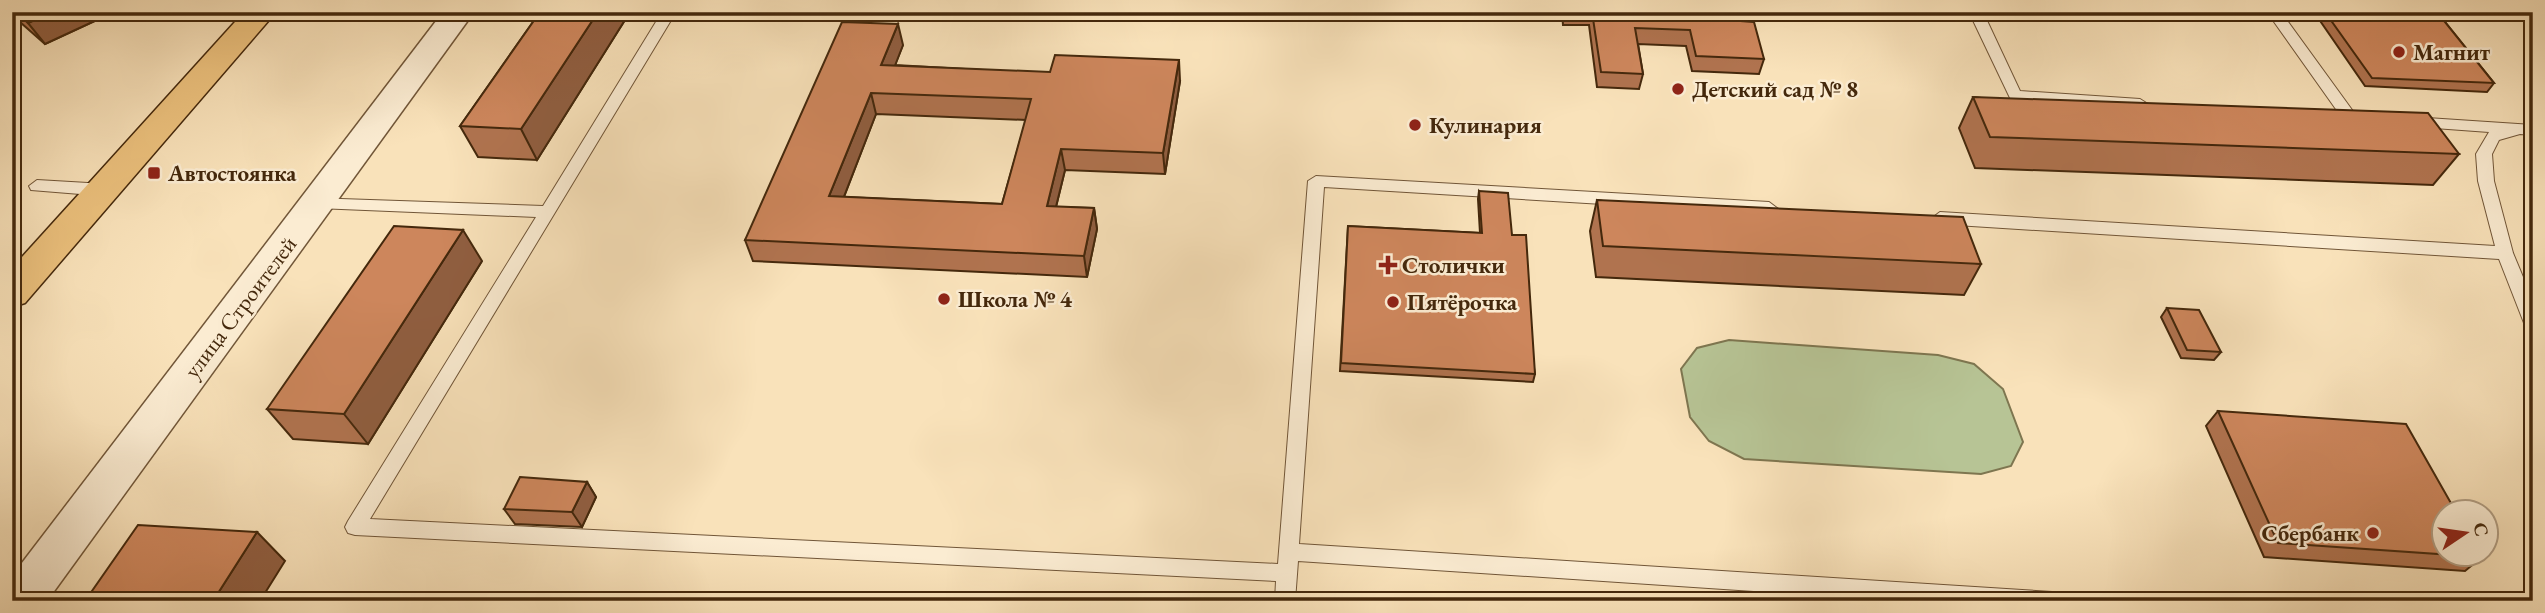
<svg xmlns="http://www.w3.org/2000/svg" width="2545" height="613" viewBox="0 0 2545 613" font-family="'EB Garamond',serif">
<rect width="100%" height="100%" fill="#f9e2ba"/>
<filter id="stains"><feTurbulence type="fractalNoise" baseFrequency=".00286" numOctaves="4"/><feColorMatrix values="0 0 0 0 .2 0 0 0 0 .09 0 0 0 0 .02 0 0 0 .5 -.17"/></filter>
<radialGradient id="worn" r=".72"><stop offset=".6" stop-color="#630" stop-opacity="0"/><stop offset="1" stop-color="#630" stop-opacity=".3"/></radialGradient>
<!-- green -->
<path fill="#b7c495" stroke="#7e7650" stroke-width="2" d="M 1729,340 L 1938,355 L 1974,364 L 2003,389 L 2023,442 L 2011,466 L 1981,474 L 1744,459 L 1709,441 L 1690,417 L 1681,369 L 1697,348 Z"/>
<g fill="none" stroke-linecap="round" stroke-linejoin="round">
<defs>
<path id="service" d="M 662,12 L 676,12 L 370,519 L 1278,564 L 1308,181 L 1316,176 L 1769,202 L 1777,208 L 1769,214 L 1324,187 L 1299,544 L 2052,592 L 2059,595 L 2062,601 L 1906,601 L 1298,561 L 1295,601 L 1275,601 L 1276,581 L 355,535 L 348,533 L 345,527 L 348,521 L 536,217 L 317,208 L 309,202 L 311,198 L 543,206 Z
M 1969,12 L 1983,12 L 2020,91 L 2140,99 L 2148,104 L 2140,109 L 2010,98 Z
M 2267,12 L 2281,12 L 2355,114 L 2358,118 L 2355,122 L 2345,122 Z
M 2412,117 L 2533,125 L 2533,135 L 2520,134 L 2499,140 L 2492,154 L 2494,181 L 2513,253 L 2533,301 L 2533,330 L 2527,328 L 2524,323 L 2499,259 L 1940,224 L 1932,218 L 1940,212 L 2495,246 L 2478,181 L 2476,154 L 2489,132 L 2407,126 L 2404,122 Z
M 37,180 L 105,184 L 113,190 L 105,196 L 31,190 L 29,186 Z"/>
<path id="tertiary" d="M 443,12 L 474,12 L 47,601 L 12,601 L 12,576 Z"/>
<path id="primary" d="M 244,12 L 276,12 L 25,303 L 12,307 L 12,268 Z"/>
</defs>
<!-- service casing -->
<use href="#service" stroke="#715638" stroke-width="2"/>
<!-- tertiary casing -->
<use href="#tertiary" stroke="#715638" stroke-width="3"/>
<!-- primary casing -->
<use href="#primary" stroke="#44280c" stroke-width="3"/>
<!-- service -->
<use href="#service" fill="#fbecd2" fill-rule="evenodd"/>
<!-- tertiary -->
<use href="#tertiary" fill="#fbecd2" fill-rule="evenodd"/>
<!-- primary -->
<use href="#primary" fill="#ecc17d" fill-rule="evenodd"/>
</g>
<!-- wall -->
<path fill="#b0734f" stroke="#44280c" stroke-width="2" fill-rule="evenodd" d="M 12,12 L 114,12 L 45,44 L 20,22 Z
M 540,12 L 630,12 L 537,160 L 478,157 L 460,126 Z
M 1562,12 L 1725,12 L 1727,20 L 1764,59 L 1759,74 L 1692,71 L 1686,46 L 1638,44 L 1643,74 L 1639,89 L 1597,87 L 1589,25 L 1563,25 Z
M 2314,12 L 2437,12 L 2494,83 L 2487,92 L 2365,86 Z
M 903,45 L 895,65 L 1180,81 L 1165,174 L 1065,170 L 1056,207 L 1094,208 L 1097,229 L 1087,277 L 753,261 L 745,240 ZM 876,114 L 1026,120 L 1002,204 L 844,197 Z
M 1973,97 L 2459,154 L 2433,185 L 1975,168 L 1959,128 Z
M 2533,169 L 2533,178 L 2529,173 Z
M 1479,191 L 1512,235 L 1535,374 L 1533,382 L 1340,371 L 1348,226 L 1480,233 L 1478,199 Z
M 1597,200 L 1981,264 L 1964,295 L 1596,277 L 1590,231 Z
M 482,261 L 368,444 L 293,439 L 267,409 Z
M 2167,308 L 2221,352 L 2214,360 L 2181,358 L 2161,317 Z
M 2218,411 L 2482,557 L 2465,571 L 2264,557 L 2206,426 Z
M 587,482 L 596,497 L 582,527 L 515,524 L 504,509 Z"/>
<!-- shaded-wall -->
<path fill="#905e40" stroke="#44280c" stroke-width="2" d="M 52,12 L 114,12 L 45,44 L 28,23 Z
M 598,12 L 630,12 L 537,160 L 521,129 Z
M 898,24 L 903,45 L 887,86 L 881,65 Z
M 1179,60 L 1180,81 L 1165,174 L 1163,153 Z
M 871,93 L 876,114 L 836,217 L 829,196 Z
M 1061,149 L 1065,170 L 1051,227 L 1047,206 Z
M 1094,208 L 1097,229 L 1087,277 L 1084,256 Z
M 463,230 L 482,261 L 368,444 L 344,414 Z
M 587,482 L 596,497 L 582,527 L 572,512 Z
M 257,532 L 285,561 L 260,601 L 213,601 Z"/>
<!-- building -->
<path fill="#cd865c" stroke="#44280c" stroke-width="2" fill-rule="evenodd" d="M 16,12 L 52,12 L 28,23 Z
M 540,12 L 598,12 L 521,129 L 460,126 Z
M 1592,12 L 1725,12 L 1727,20 L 1754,22 L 1764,59 L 1696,56 L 1690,30 L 1635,28 L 1643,74 L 1601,72 Z
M 2325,12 L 2437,12 L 2494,83 L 2372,78 Z
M 842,22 L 898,24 L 881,65 L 1050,72 L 1055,55 L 1179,60 L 1163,153 L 1061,149 L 1047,206 L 1094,208 L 1084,256 L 745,240 ZM 871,93 L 1031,99 L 1002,204 L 829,196 Z
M 1973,97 L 2428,113 L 2459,154 L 1990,137 Z
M 1479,191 L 1508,193 L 1512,235 L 1526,235 L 1535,374 L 1341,363 L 1348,226 L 1482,233 Z
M 1597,200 L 1963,217 L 1981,264 L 1603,246 Z
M 394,226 L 463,230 L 344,414 L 267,409 Z
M 2167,308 L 2199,310 L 2221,352 L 2187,350 Z
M 2218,411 L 2406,424 L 2456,512 L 2444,512 L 2444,554 L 2480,554 L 2482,557 L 2278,543 Z
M 520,477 L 587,482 L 572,512 L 504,509 Z
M 138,525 L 257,532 L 213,601 L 85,601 Z
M 1382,592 L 1526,601 L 1382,601 Z"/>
<!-- markers -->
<g fill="#8f2418" stroke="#fbecd2" stroke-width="2.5">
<circle cx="2399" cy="52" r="7"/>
<circle cx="1678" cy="89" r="7"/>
<circle cx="1415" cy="125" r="7"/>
<rect x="147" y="166" width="14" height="14" rx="3.5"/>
<path d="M1384.5 254.5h7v7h7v7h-7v7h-7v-7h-7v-7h7z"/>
<circle cx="944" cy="299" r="7"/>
<circle cx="1393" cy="302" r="7"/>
<circle cx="2373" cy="533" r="7"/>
</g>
<g text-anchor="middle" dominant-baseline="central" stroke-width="5" stroke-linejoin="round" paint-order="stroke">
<!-- poi labels -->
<g font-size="23" font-weight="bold" fill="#44280c" stroke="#fbecd2" text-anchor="start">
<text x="2413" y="52">Магнит</text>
<text x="1692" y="89">Детский сад № 8</text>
<text x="1429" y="125">Кулинария</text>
<text x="168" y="173">Автостоянка</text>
<text x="1402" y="265">Столички</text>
<text x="958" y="299">Школа № 4</text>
<text x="1407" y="302">Пятёрочка</text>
<text x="2359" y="533" text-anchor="end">Сбербанк</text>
</g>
<!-- street labels -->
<g font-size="23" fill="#44280c" stroke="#fbecd2">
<text transform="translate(240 307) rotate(-53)">улица Строителей</text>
</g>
</g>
<!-- margin -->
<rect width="2545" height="613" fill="none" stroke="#f9e2ba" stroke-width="42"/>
<rect x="14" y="14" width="2517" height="585" fill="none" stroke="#44280c" stroke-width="3.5"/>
<rect x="21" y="21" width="2503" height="571" fill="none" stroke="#44280c" stroke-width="2"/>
<!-- north arrow -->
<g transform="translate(2465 533) rotate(77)"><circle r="33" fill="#fbecd2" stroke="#b29e83" stroke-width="2"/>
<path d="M0-5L12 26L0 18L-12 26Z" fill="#8f2418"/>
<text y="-10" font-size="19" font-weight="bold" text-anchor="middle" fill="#44280c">С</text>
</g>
<rect width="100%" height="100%" filter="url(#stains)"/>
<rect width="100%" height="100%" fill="url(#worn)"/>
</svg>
